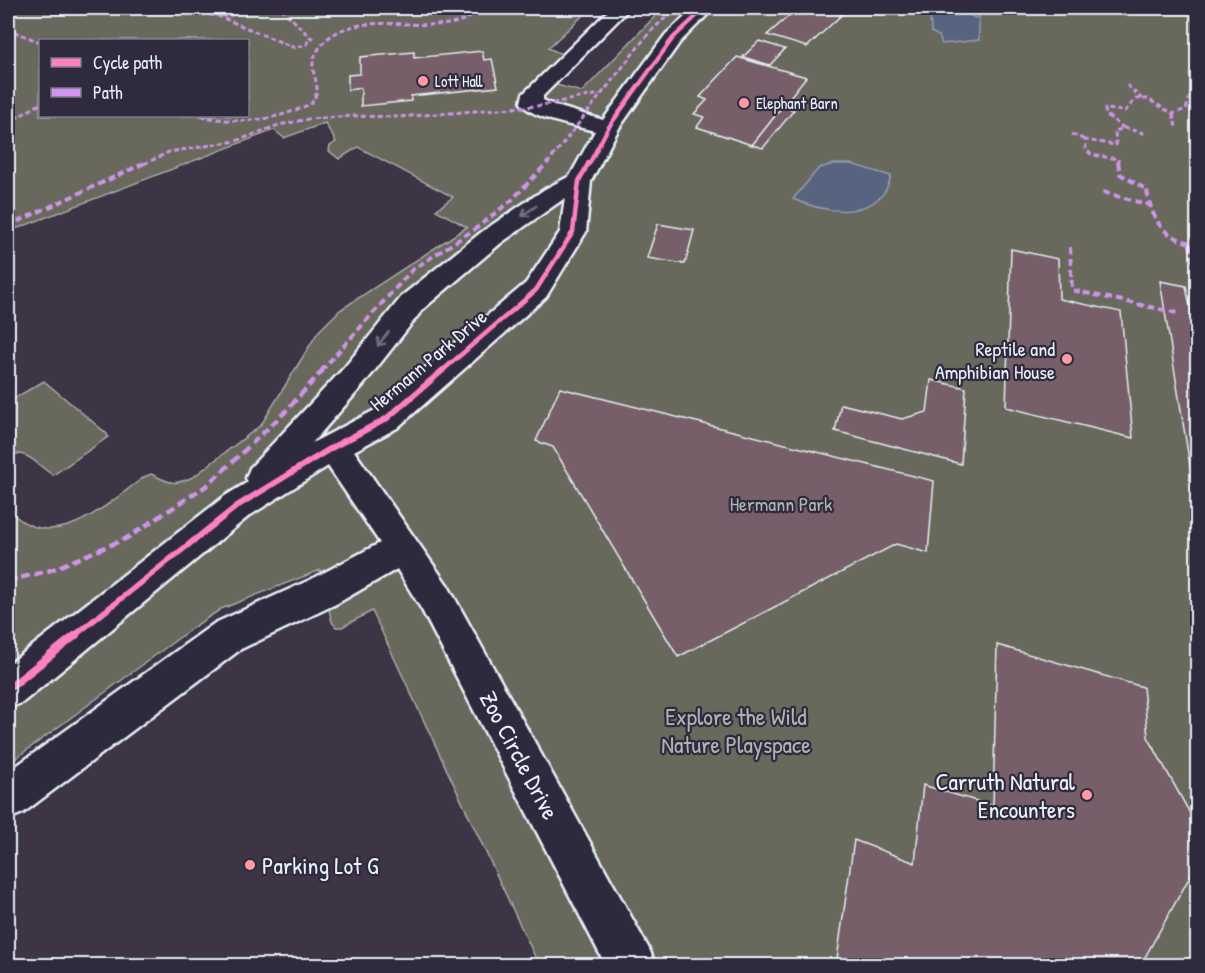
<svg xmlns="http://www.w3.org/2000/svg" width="1205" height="973" viewBox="0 0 1205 973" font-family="'Patrick Hand',sans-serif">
<rect width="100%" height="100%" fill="#3d3446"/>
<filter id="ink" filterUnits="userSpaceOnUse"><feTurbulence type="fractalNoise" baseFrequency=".0167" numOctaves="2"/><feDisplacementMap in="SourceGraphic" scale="12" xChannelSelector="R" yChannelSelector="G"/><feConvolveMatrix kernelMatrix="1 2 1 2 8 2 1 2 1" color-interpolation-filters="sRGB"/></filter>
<g filter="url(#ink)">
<!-- green -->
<path fill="#67695b" stroke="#a8adaa" stroke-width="1.5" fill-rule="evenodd" d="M 8,8 L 591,8 L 548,48 L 562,54 L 538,80 L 582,92 L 663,8 L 1197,8 L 1197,965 L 539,965 L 372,611 L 342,627 L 336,627 L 332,622 L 320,570 L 221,609 L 195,626 L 8,764 L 8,509 C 53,558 104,506 144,477 L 151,474 C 170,483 173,486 193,477 L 261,425 L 318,332 L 340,310 L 467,227 L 436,210 L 453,197 L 358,147 L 339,159 L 329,151 L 330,146 L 336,142 L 325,123 L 284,138 L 274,130 L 8,232 ZM 40,40 L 248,40 L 248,116 L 40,116 Z
M 44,381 L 107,434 L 108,437 L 53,475 C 37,466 29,449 8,455 L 8,402 Z"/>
<!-- water -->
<path fill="#586480" stroke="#929cb0" stroke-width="1.5" d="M 946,8 L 965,8 L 974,18 L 979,17 L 979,40 L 942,44 L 939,36 L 931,32 L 930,15 L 935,9 Z
M 835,164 L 851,164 L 891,176 C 889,182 887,190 883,194 C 861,219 820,211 793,199 L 819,168 Z"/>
<!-- building -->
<path fill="#765e68" stroke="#e8f1f8" stroke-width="1.5" d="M 798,8 L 849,8 L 807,47 L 767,35 Z
M 759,41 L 785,49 L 770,65 L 743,57 Z
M 482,51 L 484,60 L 492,59 L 498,87 L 411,96 L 411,101 L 361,106 L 361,88 L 348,90 L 348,75 L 360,74 L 360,57 L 414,52 L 414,58 Z
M 737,57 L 806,77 L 752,145 L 697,127 L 704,117 L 694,114 L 707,100 L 700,97 Z
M 782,107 L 794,110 L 763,148 L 752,145 Z
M 658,224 L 694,230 L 685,264 L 647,258 Z
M 1011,249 L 1058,259 L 1059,299 L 1121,312 L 1133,438 L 1006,407 Z
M 1160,281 L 1186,286 L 1198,347 L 1198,515 Z
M 931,380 L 966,388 L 961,464 L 835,431 L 841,404 L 902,419 L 927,412 Z
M 560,388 L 934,481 L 928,553 L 896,544 L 678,657 L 553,447 L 536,441 Z
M 997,645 L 1143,687 L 1148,737 L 1198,828 L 1198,862 L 1140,966 L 836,966 L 854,840 L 915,863 L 923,785 L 993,806 Z"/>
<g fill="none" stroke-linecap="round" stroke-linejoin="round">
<defs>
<path id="minor" d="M 611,8 L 630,8 L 543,96 L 543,100 L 556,106 L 603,120 L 666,34 L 695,8 L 714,8 L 680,42 L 619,128 L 591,181 L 586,232 L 546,297 L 397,428 L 354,451 L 448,586 L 649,949 L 656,966 L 606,966 L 422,610 L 397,569 L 336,604 L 241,649 L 23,813 L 8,819 L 8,772 L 215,623 L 310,580 L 380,543 L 328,466 L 249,516 L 22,703 L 8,708 L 8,665 L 225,496 L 248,482 L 246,478 L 250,468 L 344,368 L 403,295 L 483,231 L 545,189 L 570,176 L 595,131 C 577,126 532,119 521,103 L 523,94 ZM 565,198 L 560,232 L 526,283 L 375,410 L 312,443 L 364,384 L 423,309 L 501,243 Z"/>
</defs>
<!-- minor casing -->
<use href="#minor" stroke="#e8f1f8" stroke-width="5"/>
<!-- minor -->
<use href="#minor" fill="#2f2a3d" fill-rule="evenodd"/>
<!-- quiet-far2 -->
<path stroke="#d193ec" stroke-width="3" stroke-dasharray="5 3" stroke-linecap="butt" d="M 106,8 L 115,12 L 181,10 L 218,16 L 295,48 L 307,44 L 310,37
M 281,8 L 310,37 L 316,40
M 221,16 L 232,15 L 249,8
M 8,26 L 15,32 L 40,42
M 1127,85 L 1142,99
M 1173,114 L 1176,127
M 201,116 C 240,125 276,121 312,103 C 313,100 317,94 317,90 C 317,75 307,68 318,50 C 343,9 410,29 449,24 C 463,22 476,14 488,8
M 8,123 L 40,104
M 1124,128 L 1147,134
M 1072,134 L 1085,140
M 144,164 L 169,152 L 236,141 L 279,125 L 308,119 L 354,116 L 399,117 L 537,106 L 600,94
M 547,164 L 649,33 L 676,8
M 1119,164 L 1118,159 L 1092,155 L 1086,150 L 1085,140 L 1116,145 L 1115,131 L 1124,128 L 1106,115 L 1105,109 L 1125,111 L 1136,99 L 1148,99 L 1173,114 L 1186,109 L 1191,93 L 1198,92"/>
<!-- quiet-far1 -->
<path stroke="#d193ec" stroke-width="4" stroke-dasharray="7 4" stroke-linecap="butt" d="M 1118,162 L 1120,174 L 1147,190 C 1153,225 1164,237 1198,245
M 1103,192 L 1149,205
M 8,226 L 147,162
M 1190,244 L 1195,272
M 1070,247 L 1072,290 L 1178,313
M 321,371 L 412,270 L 475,229 L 512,200 L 548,162"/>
<!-- quiet -->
<path stroke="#d193ec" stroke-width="4.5" stroke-dasharray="9 4.5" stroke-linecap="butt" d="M 8,581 L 51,570 L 127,538 L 209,484 L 284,413 L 323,370"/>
<defs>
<path id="cycleway-far3" d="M 589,164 L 608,128 L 673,38 L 705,8"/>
<path id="cycleway-far2" d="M 442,371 L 536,290 L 573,232 L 579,181 L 589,162"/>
<path id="cycleway-far1" d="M 74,636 L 237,506 L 333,447 L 386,419 L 443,370"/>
<path id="cycleway" d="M 8,689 L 76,635"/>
</defs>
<!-- cycleway-far3 casing -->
<use href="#cycleway-far3" stroke="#2f2a3d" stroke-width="6"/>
<!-- cycleway-far2 casing -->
<use href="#cycleway-far2" stroke="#2f2a3d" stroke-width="8"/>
<!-- cycleway-far1 casing -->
<use href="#cycleway-far1" stroke="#2f2a3d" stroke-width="10"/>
<!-- cycleway casing -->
<use href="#cycleway" stroke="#2f2a3d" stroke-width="11"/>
<!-- cycleway-far3 -->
<use href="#cycleway-far3" stroke="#ff80c0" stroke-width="4"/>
<!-- cycleway-far2 -->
<use href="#cycleway-far2" stroke="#ff80c0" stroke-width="4.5"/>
<!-- cycleway-far1 -->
<use href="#cycleway-far1" stroke="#ff80c0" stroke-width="6"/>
<!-- cycleway -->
<use href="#cycleway" stroke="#ff80c0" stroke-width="8"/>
</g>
<!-- one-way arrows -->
<defs><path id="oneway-shaft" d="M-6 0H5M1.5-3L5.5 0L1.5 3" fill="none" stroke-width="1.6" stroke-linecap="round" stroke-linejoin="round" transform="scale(1.5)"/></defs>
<g stroke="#70707e">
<use href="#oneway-shaft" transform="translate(529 211) rotate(145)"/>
<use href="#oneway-shaft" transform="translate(383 339) rotate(129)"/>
</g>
</g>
<!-- markers -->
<g fill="#ff9aa2" stroke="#2f2a3d" stroke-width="2">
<circle cx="423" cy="81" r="6"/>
<circle cx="744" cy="103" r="6"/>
<circle cx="1067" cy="359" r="6"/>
<circle cx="1087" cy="795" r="6"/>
<circle cx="250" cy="865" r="6"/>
</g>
<g text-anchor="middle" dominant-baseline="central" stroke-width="4.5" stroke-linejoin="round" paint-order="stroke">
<!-- far-poi labels -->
<g font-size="16" fill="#e8f1f8" stroke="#2f2a3d" text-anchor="start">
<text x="435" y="81">Lott Hall</text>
<text x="756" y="103">Elephant Barn</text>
</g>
<!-- poi labels -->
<g font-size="20" fill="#e8f1f8" stroke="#2f2a3d" text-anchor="end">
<text x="1055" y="348">Reptile and<tspan x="1055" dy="23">Amphibian House</tspan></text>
</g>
<!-- street labels -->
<g font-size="20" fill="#e8f1f8" stroke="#2f2a3d">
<text transform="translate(428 360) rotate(-40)">Hermann Park Drive</text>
</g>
<!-- park labels -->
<g font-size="20" fill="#aeb4b1" stroke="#2f2a3d">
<text x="781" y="503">Hermann Park</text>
</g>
<!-- near-park labels -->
<g font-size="24" fill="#aeb4b1" stroke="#2f2a3d">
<text x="736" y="716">Explore the Wild<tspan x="736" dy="28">Nature Playspace</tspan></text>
</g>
<!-- near-street labels -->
<g font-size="24" fill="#e8f1f8" stroke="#2f2a3d">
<text transform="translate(520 755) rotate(62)">Zoo Circle Drive</text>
</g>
<!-- near-poi labels -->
<g font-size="24" fill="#e8f1f8" stroke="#2f2a3d" text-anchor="end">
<text x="1075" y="781">Carruth Natural<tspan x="1075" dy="28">Encounters</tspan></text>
<text x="262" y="865" text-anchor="start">Parking Lot G</text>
</g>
</g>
<!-- margin -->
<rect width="1205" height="973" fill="none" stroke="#2f2a3d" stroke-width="30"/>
<rect x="15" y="15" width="1175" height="943" fill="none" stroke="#e8f1f8" stroke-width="2" filter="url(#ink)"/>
<!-- legend -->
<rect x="39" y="39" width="210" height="78" fill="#2f2a3d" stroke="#797a88" stroke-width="1.5"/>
<rect x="51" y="58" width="30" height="9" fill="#ff80c0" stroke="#797a88" stroke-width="1.5"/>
<text x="93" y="69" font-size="18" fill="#e8f1f8">Cycle path</text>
<rect x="51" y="88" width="30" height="9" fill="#d193ec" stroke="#797a88" stroke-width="1.5"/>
<text x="93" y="99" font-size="18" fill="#e8f1f8">Path</text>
</svg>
